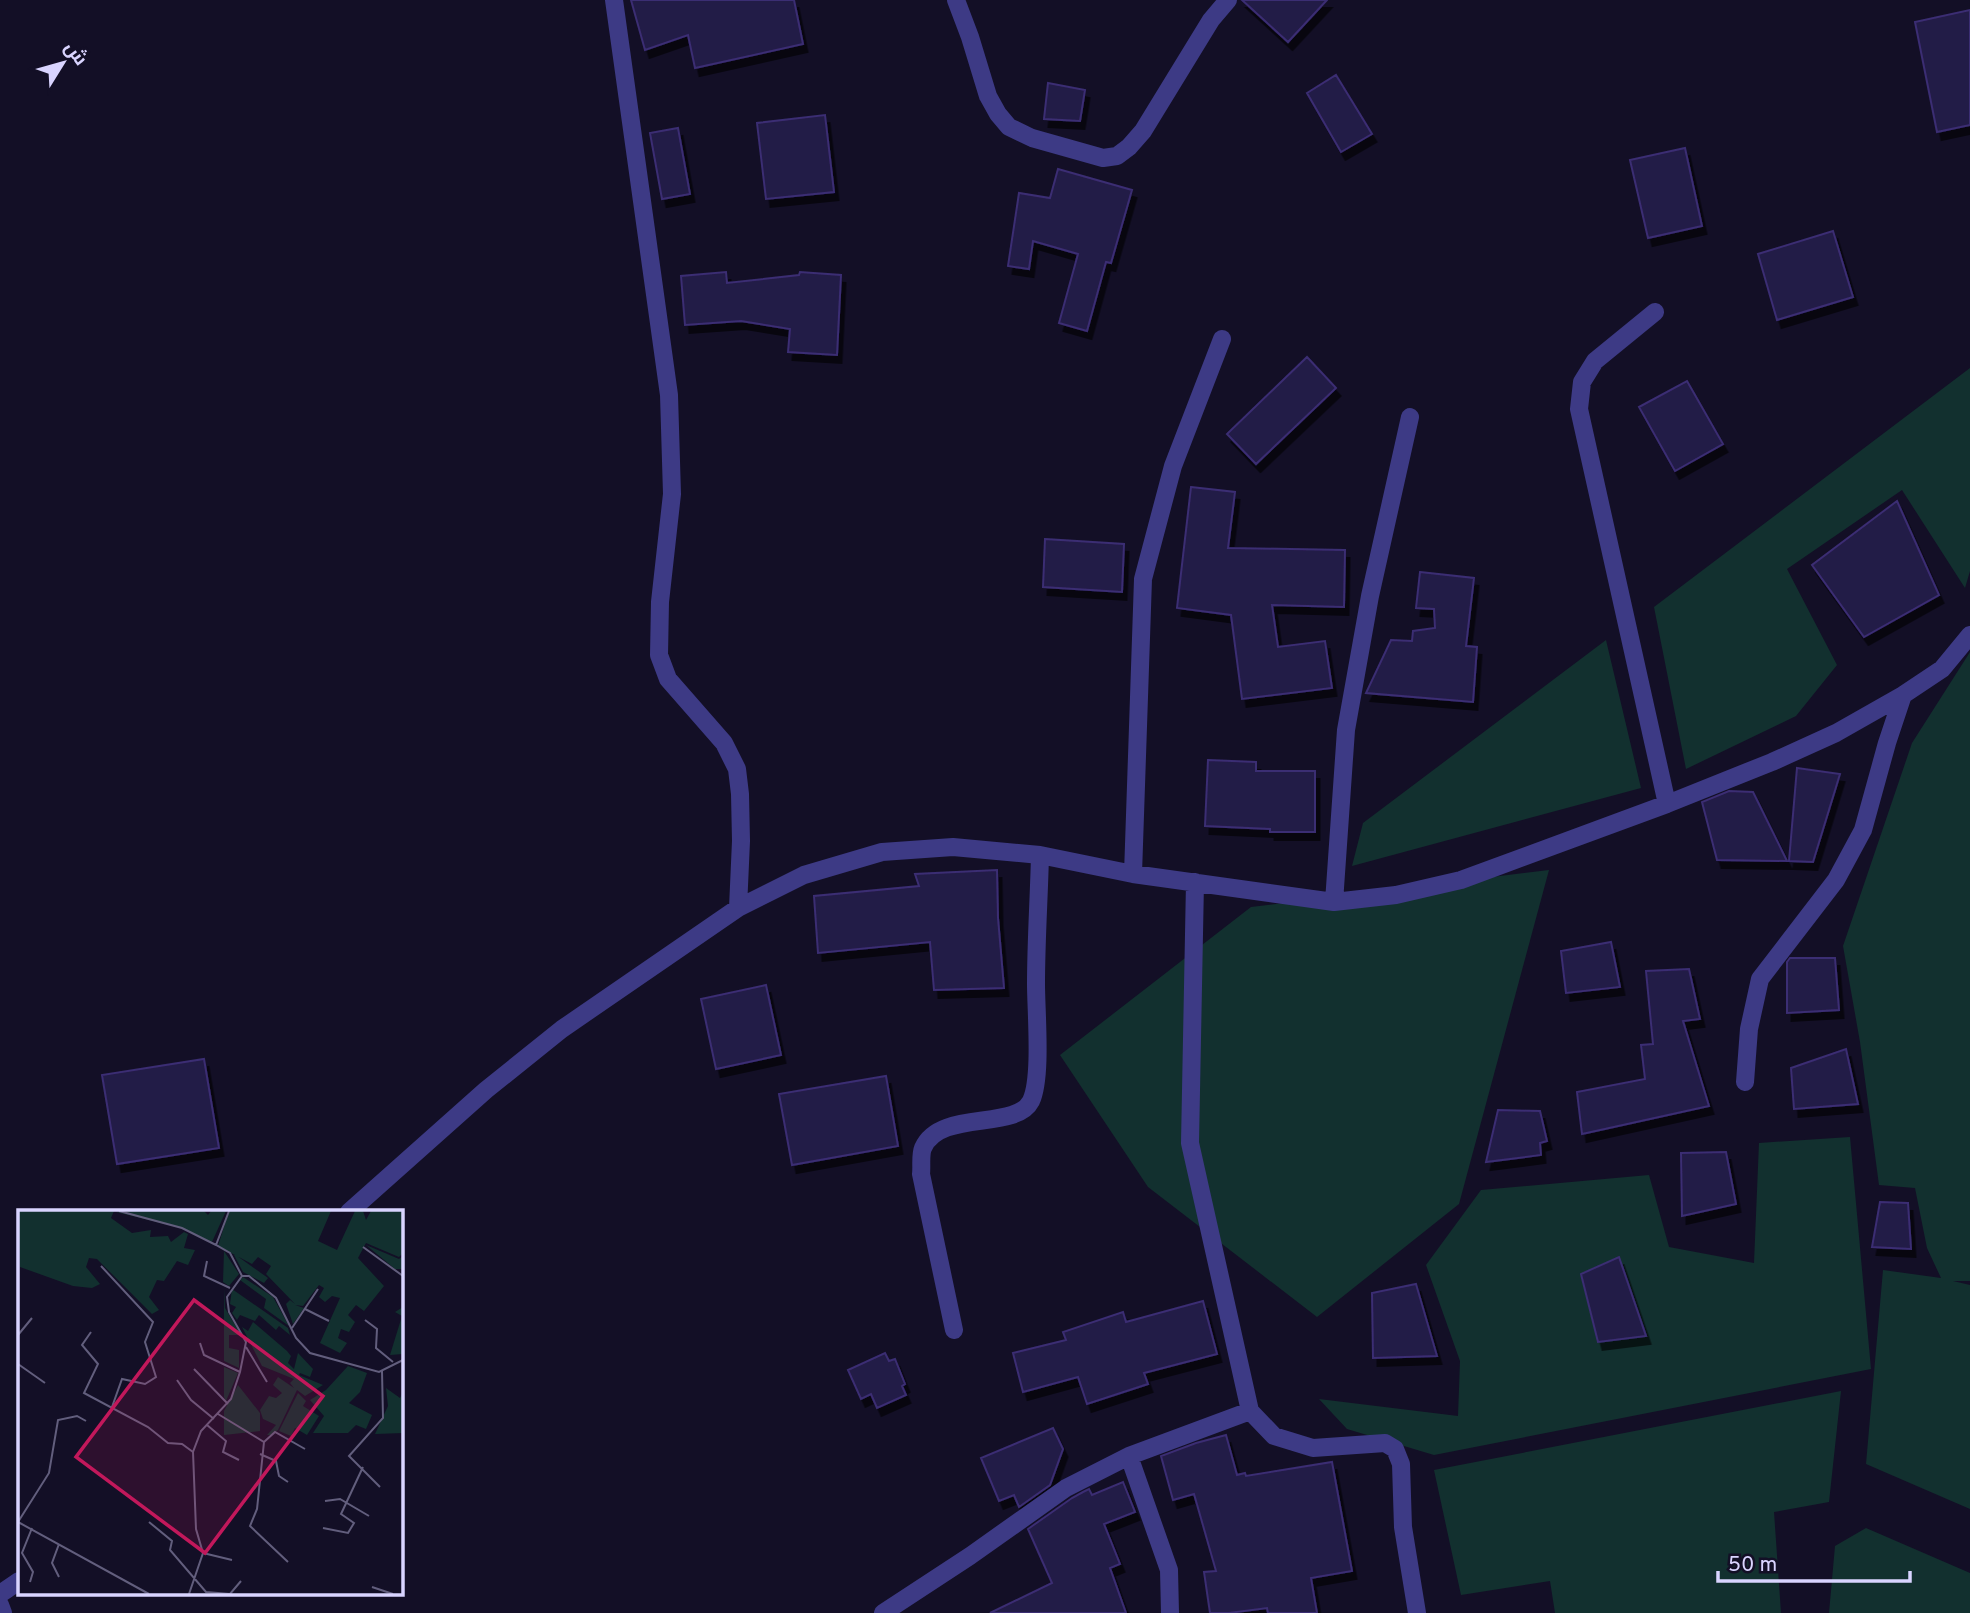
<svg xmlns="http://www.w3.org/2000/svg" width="1970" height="1613" viewBox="0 0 1970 1613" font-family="Overpass,Cairo,sans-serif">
<defs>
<filter id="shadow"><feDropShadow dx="4.5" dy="8" stdDeviation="0" flood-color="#0009"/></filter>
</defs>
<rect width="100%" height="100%" fill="#130f26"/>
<!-- green -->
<path fill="#12302f" d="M 1970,368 L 1970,571 L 1965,588 L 1902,490 L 1787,569 L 1837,665 L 1796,716 L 1686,769 L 1654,607 Z
M 1606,640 L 1641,788 L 1352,866 L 1363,823 Z
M 1970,652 L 1970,1281 L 1953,1281 L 1970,1285 L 1970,1509 L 1866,1464 L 1883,1270 L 1941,1278 L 1927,1248 L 1915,1188 L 1879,1185 L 1860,1042 L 1843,946 L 1912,743 Z
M 1549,870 L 1459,1204 L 1317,1317 L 1148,1187 L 1060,1055 L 1251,907 Z
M 1850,1137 L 1871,1369 L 1434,1455 L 1347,1429 L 1319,1399 L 1458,1416 L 1460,1361 L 1426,1265 L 1481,1190 L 1649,1175 L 1669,1247 L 1754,1263 L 1759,1143 Z
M 1841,1391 L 1829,1502 L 1774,1512 L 1781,1613 L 1555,1613 L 1550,1581 L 1461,1595 L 1434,1470 Z
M 1866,1528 L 1970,1573 L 1970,1613 L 1829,1613 L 1835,1546 Z"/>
<!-- building -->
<path fill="#241b47" stroke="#3b2d73" stroke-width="2" filter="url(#shadow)" d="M 631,0 L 794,0 L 803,44 L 695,68 L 688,35 L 645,50 Z
M 1242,0 L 1327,0 L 1288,42 Z
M 1970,10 L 1970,125 L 1937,132 L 1915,22 Z
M 1336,75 L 1372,134 L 1341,152 L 1307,93 Z
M 1048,83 L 1085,90 L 1080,121 L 1044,119 Z
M 825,115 L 834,192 L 766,199 L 757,123 Z
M 678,128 L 690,194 L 662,199 L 650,133 Z
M 1685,148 L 1702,226 L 1648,238 L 1630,160 Z
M 1058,169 L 1132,190 L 1111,263 L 1106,262 L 1087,331 L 1059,323 L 1078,254 L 1033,241 L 1029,269 L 1008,266 L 1019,193 L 1050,198 Z
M 1833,231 L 1853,297 L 1777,320 L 1758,254 Z
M 726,272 L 727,283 L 799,275 L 800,272 L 841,275 L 837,355 L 788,352 L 790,329 L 741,321 L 685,325 L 681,276 Z
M 1307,357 L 1336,388 L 1256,464 L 1227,434 Z
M 1687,381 L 1723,444 L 1675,471 L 1639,407 Z
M 1191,487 L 1235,492 L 1228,548 L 1345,550 L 1344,607 L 1272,605 L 1278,647 L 1325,641 L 1332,688 L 1242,699 L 1231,615 L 1177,608 Z
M 1897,501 L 1939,595 L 1864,637 L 1812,565 Z
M 1045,539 L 1124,544 L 1122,592 L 1043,587 Z
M 1420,572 L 1474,578 L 1466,646 L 1477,647 L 1473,702 L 1366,693 L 1391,640 L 1412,641 L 1413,631 L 1435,628 L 1434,609 L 1416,608 Z
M 1208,760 L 1256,762 L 1256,771 L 1315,771 L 1315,832 L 1270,832 L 1270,829 L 1205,826 Z
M 1797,768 L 1840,774 L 1813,862 L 1789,861 Z
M 1729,791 L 1753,792 L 1787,861 L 1717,860 L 1702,802 Z
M 997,870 L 998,918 L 1004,988 L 934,990 L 930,942 L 818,953 L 814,896 L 919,886 L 915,874 Z
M 1611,942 L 1620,987 L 1566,993 L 1561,951 Z
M 1790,958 L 1835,958 L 1839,1010 L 1787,1013 L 1787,962 Z
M 1689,969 L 1700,1019 L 1683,1021 L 1709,1106 L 1582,1134 L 1577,1092 L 1645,1079 L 1641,1045 L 1653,1044 L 1646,971 Z
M 766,985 L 781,1055 L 716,1069 L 701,999 Z
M 1846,1049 L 1858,1104 L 1794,1109 L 1791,1068 Z
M 204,1059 L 219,1148 L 117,1164 L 102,1075 Z
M 886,1076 L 898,1146 L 792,1165 L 779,1094 Z
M 1498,1110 L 1540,1111 L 1547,1141 L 1540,1143 L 1541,1155 L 1486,1162 Z
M 1726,1152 L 1736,1204 L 1682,1216 L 1681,1153 Z
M 1880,1202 L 1908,1203 L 1911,1249 L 1872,1247 Z
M 1619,1257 L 1646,1336 L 1598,1342 L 1581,1274 Z
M 1416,1284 L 1437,1356 L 1373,1358 L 1372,1293 Z
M 1203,1301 L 1217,1354 L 1144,1373 L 1148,1384 L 1087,1404 L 1078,1377 L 1023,1392 L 1013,1353 L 1066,1340 L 1063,1332 L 1123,1312 L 1126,1322 Z
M 885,1353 L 889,1361 L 895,1359 L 905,1384 L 902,1386 L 906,1395 L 877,1408 L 871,1394 L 861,1399 L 848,1370 Z
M 1053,1428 L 1063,1449 L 1050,1485 L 1019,1507 L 1014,1495 L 999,1501 L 981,1458 Z
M 1226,1435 L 1237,1475 L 1245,1473 L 1246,1476 L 1332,1462 L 1352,1571 L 1311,1578 L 1317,1613 L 1268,1613 L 1267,1608 L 1229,1613 L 1210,1613 L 1204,1572 L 1216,1571 L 1194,1494 L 1173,1500 L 1161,1456 L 1196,1443 Z
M 1123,1482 L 1135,1512 L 1104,1524 L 1120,1564 L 1110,1568 L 1126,1613 L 990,1613 L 1052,1583 L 1028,1529 L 1072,1498 L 1083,1492 L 1089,1489 L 1092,1495 Z"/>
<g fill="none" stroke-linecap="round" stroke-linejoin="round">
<!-- minor -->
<path stroke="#3d3a85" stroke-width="18" d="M 614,0 L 669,395 L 672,494 L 660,602 L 659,655 L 668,679 L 724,743 L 737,769 L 740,794 L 741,841 L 738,908
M 956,0 L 970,37 L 988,96 L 998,114 L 1009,127 L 1032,138 L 1103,158 L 1117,156 L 1129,147 L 1143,131 L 1211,20 L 1228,0
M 1655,312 L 1595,361 L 1582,382 L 1579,409 L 1667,804
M 1133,874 L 1143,579 L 1173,466 L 1222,339
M 1195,882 L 1190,1143 L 1250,1411 L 1274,1436 L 1313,1448 L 1385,1443 L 1395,1449 L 1401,1464 L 1403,1527 L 1417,1613
M 1334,902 L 1346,730 L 1370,596 L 1410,417
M 1745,1082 L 1749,1029 L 1760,979 L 1836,880 L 1863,830 L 1887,743 L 1903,695
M 349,1212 L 486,1090 L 562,1029 L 738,908 L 804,875 L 882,852 L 953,847 L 1040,855 L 1133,874 L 1334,902 L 1396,895 L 1461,880 L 1667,804 L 1772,762 L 1836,733 L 1903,695 L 1942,669 L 1970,635
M 954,1330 L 921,1174 C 922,1167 920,1155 923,1148 C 940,1109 1016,1131 1031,1101 C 1042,1078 1036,1012 1036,984 C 1036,941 1039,898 1040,855
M 1129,1456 L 1169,1570 L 1170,1613
M 0,1594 L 19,1581
M 0,1605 L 3,1613
M 883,1613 L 970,1556 L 1066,1488 L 1129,1456 L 1250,1411"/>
</g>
<!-- overview -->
<g transform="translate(18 1210)">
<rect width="385" height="385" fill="#130f26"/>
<path d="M 0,1 L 96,1 L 93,8 L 114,23 L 133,20 L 132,27 L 150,26 L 153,32 L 166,22 L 170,24 L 166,38 L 177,40 L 170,55 L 159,51 L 146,71 L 139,70 L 131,87 L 141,100 L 134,104 L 79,49 L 71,48 L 68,57 L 82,74 L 74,78 L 55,76 L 2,57 ZM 122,1 L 186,1 L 190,5 L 193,1 L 208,1 L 194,32 L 164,18 L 98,2 ZM 211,1 L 313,1 L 300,31 L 319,40 L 337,1 L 345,1 L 348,10 L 353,1 L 385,1 L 385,43 L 381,47 L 348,33 L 340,48 L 366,76 L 346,101 L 338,95 L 330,105 L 337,112 L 331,122 L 323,119 L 320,128 L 329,133 L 322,143 L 302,133 L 322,88 L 314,86 L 307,92 L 301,87 L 306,78 L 301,75 L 285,96 L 277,95 L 286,98 L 275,114 L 268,94 L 272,90 L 277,94 L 248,64 L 253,56 L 240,47 L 234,54 L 200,36 ZM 348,35 L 381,49 L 385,46 L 385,59 L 377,59 ZM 206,41 L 221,64 L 211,76 L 205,72 ZM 215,43 L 250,68 L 246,73 L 225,62 ZM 225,67 L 255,87 L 271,116 L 246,98 L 248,89 L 222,70 ZM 206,78 L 207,98 L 223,125 L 211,125 L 211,138 L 221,140 L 221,158 L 206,151 ZM 214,79 L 270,118 L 272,125 L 261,116 L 258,120 L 241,105 L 237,111 L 222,105 L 219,110 L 214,103 L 218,97 L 212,94 ZM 385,97 L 385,144 L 372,145 L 384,106 L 377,102 ZM 235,112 L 269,141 L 273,146 L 270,153 L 276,159 L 280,143 L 295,159 L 292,167 L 282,163 L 281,165 L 305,175 L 287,186 L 279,180 L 260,220 L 253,225 L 249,225 L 258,215 L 245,209 L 242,200 L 251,186 L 258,188 L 264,183 L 255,175 L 260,167 L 276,178 L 272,173 L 276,169 L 244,156 L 224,117 L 230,121 ZM 330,156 L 349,163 L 342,182 L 331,193 L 354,205 L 348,219 L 338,215 L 330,223 L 295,223 L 306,206 L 292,190 L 308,180 ZM 206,157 L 220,163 L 208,191 L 206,187 ZM 220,175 L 242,203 L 242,221 L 206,225 L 206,201 ZM 368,178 L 382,188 L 385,182 L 385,223 L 357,224 L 370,196 ZM 280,183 L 288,191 L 285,196 L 301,206 L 289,225 L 277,218 L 273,226 L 261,221 Z" fill="#12302f"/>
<path fill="none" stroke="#625e7d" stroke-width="2" d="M 101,1 L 164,18 L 198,35 L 212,43 L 224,66M 198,35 L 211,1M 345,37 L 385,66M 189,51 L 186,66 L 212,78M 83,56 L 135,112 L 127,132 L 138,167 L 127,174 L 104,169 L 94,197M 224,66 L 231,66 L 258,88 L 278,128 L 292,143 L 361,162 L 385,150M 287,99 L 311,111M 347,110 L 359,119 L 358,138 L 375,152M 274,118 L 300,79M 73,122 L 64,135 L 80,154 L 66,183 L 130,217 L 150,233 L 164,234 L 175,242M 0,125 L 14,108M 182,133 L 186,145 L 222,162M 228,137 L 249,172M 0,154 L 27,173M 176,159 L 210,194M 159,170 L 173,190 L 196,209M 200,204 L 246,232 L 257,222 L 287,239M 189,215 L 208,231 L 205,242 L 221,250M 246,232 L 239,299 L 232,316 L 270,352M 242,244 L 258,251 L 261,266 L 270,272M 362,277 L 331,246 L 365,208 L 364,161M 307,291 L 322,289 L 351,306M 0,312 L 131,384M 0,312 L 31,263 L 40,210 L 59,206 L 68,211M 131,312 L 154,331 L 152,340 L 188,382 L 212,384 L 223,371M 305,318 L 330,323 L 336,313 L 323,304 L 345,257M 185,343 L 214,350M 41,367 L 34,353 L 41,334M 12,372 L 15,362 L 4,343 L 14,318M 354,377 L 375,384M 171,384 L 185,343 L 178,319 L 175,242 L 183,221 L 213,189 L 222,162 L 228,132 L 211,102 L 209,87 L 224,66"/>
<path fill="#c2185b" fill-opacity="0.15" stroke="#c2185b" stroke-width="3.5" d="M 176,90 L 305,186 L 187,343 L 58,247 Z"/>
<rect width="385" height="385" fill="none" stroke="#d9d4ff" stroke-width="3.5"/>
</g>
<!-- north arrow -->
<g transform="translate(63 63) rotate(53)" stroke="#130f26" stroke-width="5" paint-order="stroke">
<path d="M0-5L12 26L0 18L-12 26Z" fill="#d9d4ff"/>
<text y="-10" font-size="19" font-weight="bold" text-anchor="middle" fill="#d9d4ff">ش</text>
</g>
<!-- scale -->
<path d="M1718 1571v10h192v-10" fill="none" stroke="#d9d4ff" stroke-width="3.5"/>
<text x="1728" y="1571" font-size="21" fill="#d9d4ff" stroke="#130f26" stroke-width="5" paint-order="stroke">50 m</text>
</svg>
